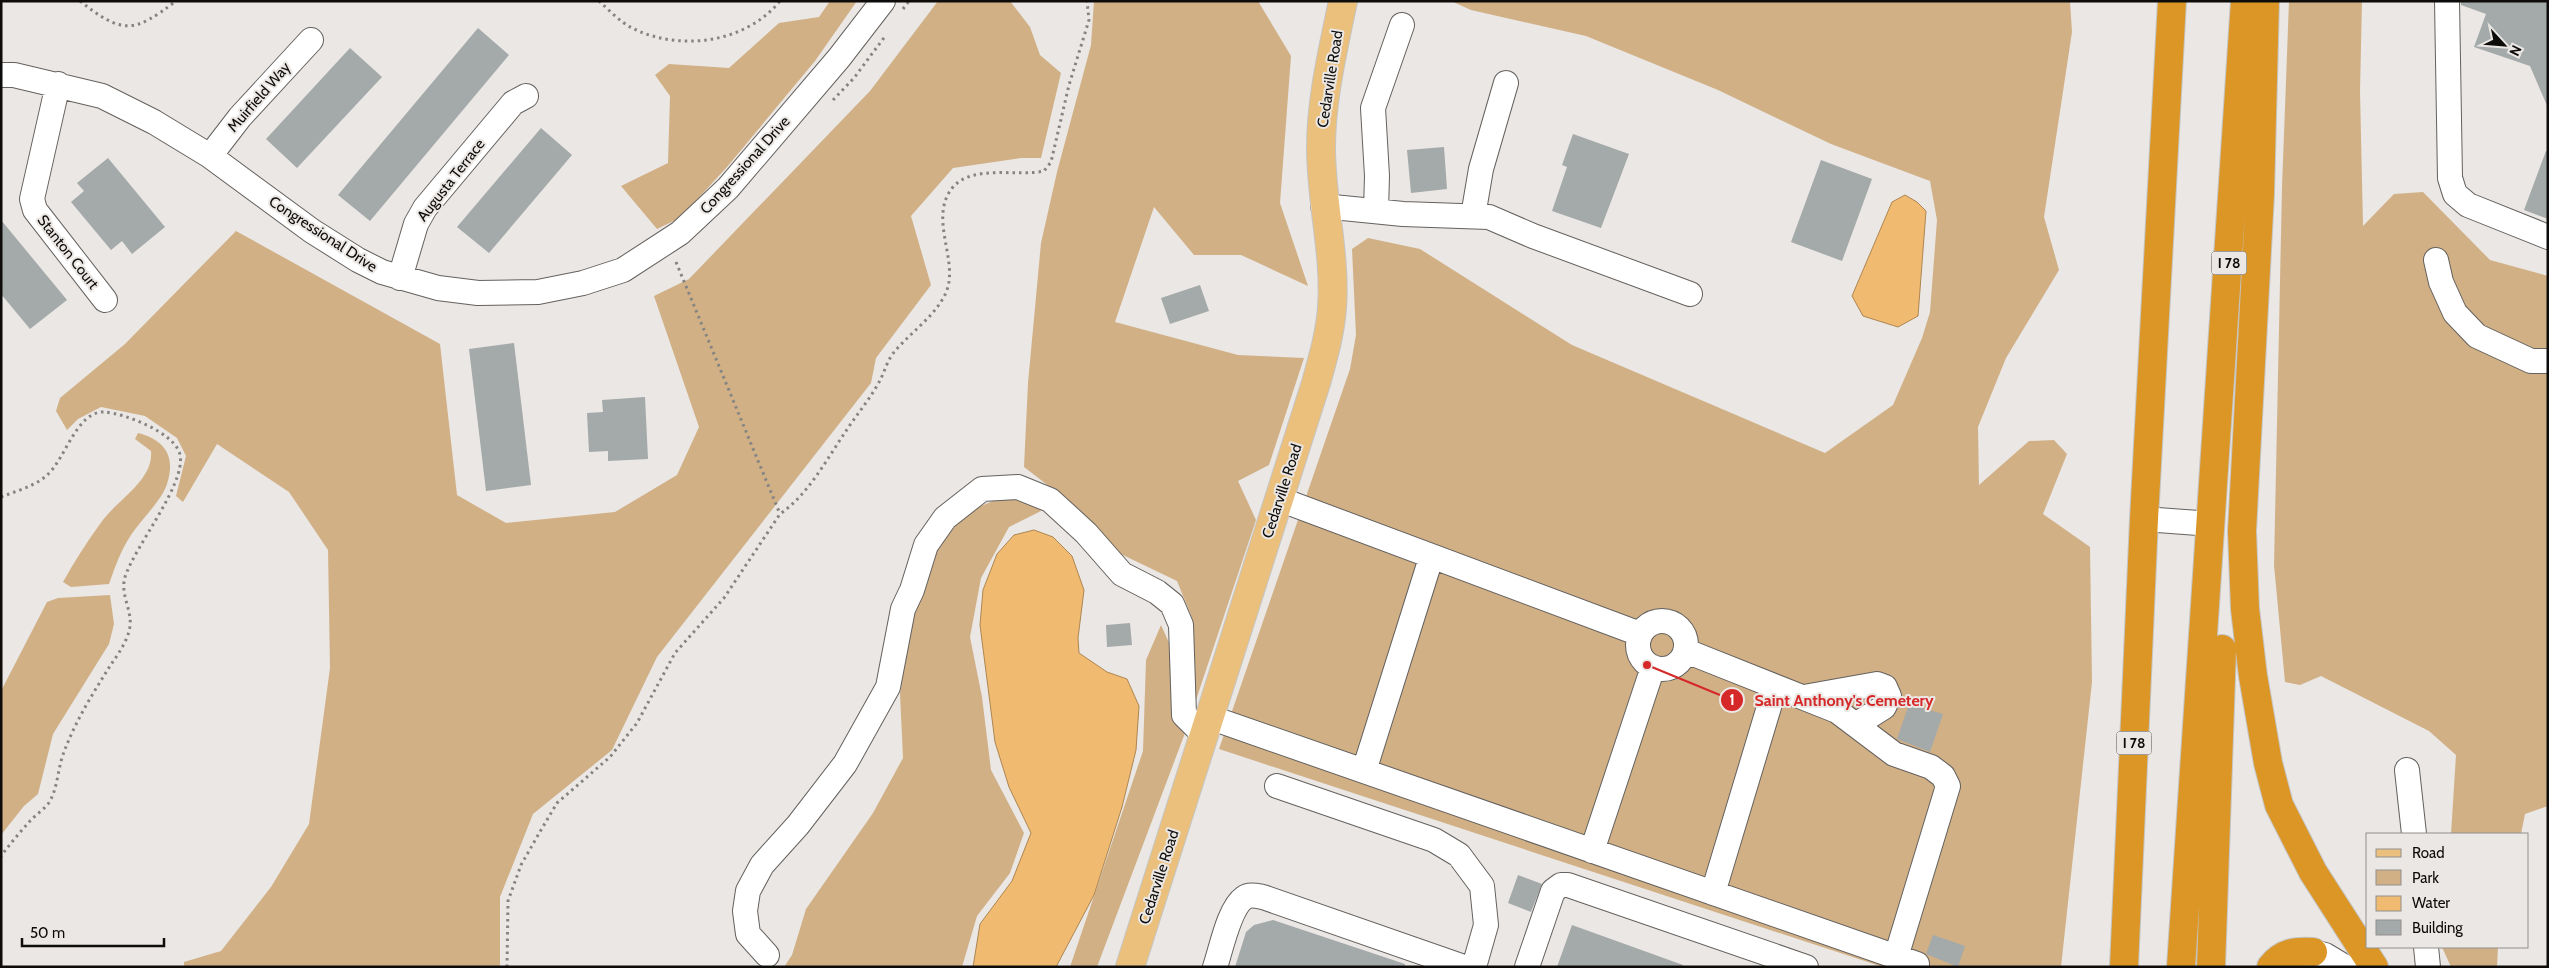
<svg xmlns="http://www.w3.org/2000/svg" width="2549" height="968" viewBox="0 0 2549 968" font-family="Cabin,sans-serif">
<rect width="100%" height="100%" fill="#eae7e4"/>
<!-- green -->
<path fill="#d1b086" d="M 830,1 L 857,1 L 815,61 L 727,167 L 680,218 L 657,229 L 621,186 L 668,163 L 670,96 L 655,75 L 669,64 L 729,68 L 779,23 L 819,17 Z
M 938,1 L 1010,1 L 1030,27 L 1040,55 L 1061,73 L 1041,158 L 1021,158 L 953,168 L 911,216 L 931,285 L 876,358 L 871,383 L 657,657 L 612,750 L 533,814 L 500,897 L 500,967 L 184,967 L 184,962 L 221,951 L 271,887 L 309,824 L 330,668 L 328,550 L 289,492 L 217,444 L 183,502 L 176,496 L 186,456 L 177,438 L 145,416 L 101,407 L 78,419 L 67,430 L 56,411 L 60,398 L 125,344 L 236,231 L 440,344 L 457,495 L 506,523 L 615,512 L 677,475 L 699,427 L 654,296 L 689,279 L 870,91 Z
M 1094,1 L 1258,1 L 1291,56 L 1280,203 L 1308,286 L 1241,255 L 1194,255 L 1154,207 L 1115,322 L 1238,355 L 1304,358 L 1269,465 L 1238,481 L 1256,520 L 1185,733 L 1097,967 L 1070,967 L 1143,751 L 1146,660 L 1161,625 L 1175,656 L 1189,658 L 1192,618 L 1177,581 L 1100,544 L 1067,500 L 1024,467 L 1028,383 L 1041,243 L 1057,172 L 1091,45 Z
M 1451,1 L 2070,1 L 2072,32 L 2044,217 L 2059,270 L 2006,358 L 1978,427 L 1979,485 L 2029,441 L 2054,440 L 2067,454 L 2043,514 L 2090,547 L 2092,682 L 2061,967 L 1883,967 L 1219,749 L 1350,369 L 1356,335 L 1352,249 L 1368,238 L 1420,249 L 1572,345 L 1825,453 L 1893,405 L 1922,338 L 1930,312 L 1937,220 L 1930,181 L 1831,144 L 1718,90 L 1586,36 L 1471,10 Z
M 2289,1 L 2362,1 L 2360,91 L 2363,226 L 2394,194 L 2423,192 L 2490,260 L 2548,276 L 2548,806 L 2525,814 L 2521,834 L 2451,834 L 2456,755 L 2429,731 L 2321,676 L 2300,685 L 2285,682 L 2274,565 L 2282,187 Z
M 138,433 C 165,440 176,456 167,484 C 162,500 141,520 131,535 C 121,550 115,567 109,584 L 71,587 L 63,582 C 74,562 87,542 100,524 C 115,501 154,481 151,451 L 135,439 Z
M 998,499 L 1039,499 L 1041,511 L 1009,527 L 981,578 L 970,637 L 982,697 L 991,770 L 1024,833 L 1010,873 L 977,916 L 962,967 L 784,967 L 792,955 L 806,909 L 873,813 L 903,758 L 900,694 L 914,601 L 936,537 L 969,511 Z
M 110,595 L 114,624 L 109,644 L 53,734 L 38,794 L 24,806 L 1,835 L 1,691 L 47,602 L 58,598 Z
M 2442,947 L 2498,947 L 2497,967 L 2451,967 Z"/>
<!-- water -->
<path fill="#f1ba71" stroke="#ad8652" d="M 1905,195 L 1917,202 L 1926,211 L 1918,316 L 1898,327 L 1863,316 L 1852,296 L 1892,202 Z
M 1034,530 L 1053,537 L 1072,556 L 1084,590 L 1078,638 L 1079,653 L 1107,672 L 1127,679 L 1139,706 L 1136,750 L 1122,807 L 1094,895 L 1056,967 L 973,967 L 980,924 L 1012,881 L 1031,833 L 1009,787 L 995,742 L 980,625 L 983,590 L 997,554 L 1014,535 Z"/>
<!-- building -->
<path fill="#a4a9aa" d="M 2461,1 L 2548,1 L 2548,108 L 2530,66 L 2474,47 L 2486,14 L 2461,5 Z
M 478,28 L 509,55 L 370,221 L 338,195 Z
M 350,48 L 382,77 L 297,168 L 266,139 Z
M 541,128 L 572,155 L 489,253 L 457,227 Z
M 1573,134 L 1629,154 L 1601,228 L 1552,211 L 1567,167 L 1562,165 Z
M 1444,147 L 1447,189 L 1411,193 L 1407,150 Z
M 2546,151 L 2548,151 L 2548,219 L 2524,210 Z
M 108,158 L 165,227 L 132,254 L 122,241 L 111,250 L 71,202 L 84,191 L 77,183 Z
M 1821,160 L 1872,179 L 1842,261 L 1791,242 Z
M 1,220 L 67,300 L 30,329 L 1,294 Z
M 1200,285 L 1209,311 L 1170,324 L 1161,298 Z
M 514,343 L 531,485 L 486,491 L 469,349 Z
M 645,397 L 648,459 L 608,461 L 608,451 L 589,452 L 587,413 L 603,412 L 602,400 Z
M 1130,623 L 1132,645 L 1107,647 L 1106,625 Z
M 1909,704 L 1943,714 L 1930,752 L 1897,739 Z
M 1518,875 L 1542,884 L 1531,912 L 1508,903 Z
M 1273,920 L 1405,964 L 1405,967 L 1235,967 L 1246,932 L 1254,925 Z
M 1572,925 L 1683,965 L 1683,967 L 1557,967 Z
M 1933,935 L 1965,946 L 1958,967 L 1926,954 Z"/>
<g fill="none" stroke-linecap="round" stroke-linejoin="round">
<defs>
<path id="minor" d="M 2447,1 L 2450,178 L 2455,194 L 2468,205 L 2548,237
M 1,75 L 14,75 L 102,96 L 154,122 L 210,156 L 312,231 L 358,260 L 382,272 L 438,288 L 478,293 L 538,292 L 583,283 L 623,270 L 680,233 L 728,188 L 839,58 L 883,1
M 58,84 L 32,199 L 35,210 L 105,300
M 210,156 L 240,117 L 311,40
M 1323,206 L 1403,214 L 1489,217 L 1533,236 L 1690,294
M 1376,210 L 1377,176 L 1373,108 L 1402,25
M 1473,216 L 1481,169 L 1506,83
M 2436,260 L 2441,282 L 2455,313 L 2477,336 L 2531,361 L 2548,361
M 400,278 L 416,224 L 425,208 L 513,103 L 526,96
M 1279,499 L 1640,634
M 2144,519 L 2212,524
M1638 645a24 24 0 1 1 48 0a24 24 0 1 1-48 0Z
M 1686,651 L 1837,711 L 1894,754 L 1931,767 L 1943,776 L 1948,786 L 1896,957
M 1804,697 L 1877,684 L 1885,687 L 1889,696 L 1884,707 L 1857,724
M 1209,717 L 1917,964
M 2407,770 L 2414,834
M 1364,771 L 1431,558
M 1277,786 L 1434,840 L 1459,855 L 1482,886 L 1486,925 L 1474,967
M 1592,851 L 1653,667
M 1713,893 L 1775,687
M 2426,947 L 2428,967
M 2313,952 L 2325,955 L 2345,967
M 767,955 L 748,934 L 745,911 L 748,891 L 762,865 L 798,825 L 845,764 L 888,687 L 903,609 L 912,590 L 926,545 L 945,518 L 982,489 L 1018,487 L 1050,500 L 1086,533 L 1122,574 L 1157,592 L 1172,604 L 1181,625 L 1184,715 L 1204,735
M 1215,967 C 1221,950 1229,908 1244,898 C 1249,894 1257,896 1263,897 L 1464,967
M 1527,967 L 1553,891 L 1561,885 L 1568,885 L 1806,967"/>
<path id="major" d="M 1130,967 L 1316,383 C 1323,358 1330,334 1332,308 C 1336,255 1321,202 1321,148 C 1321,99 1333,50 1343,1"/>
<path id="highway" d="M 2265,1 L 2260,194 L 2242,531 L 2245,609 L 2253,676 L 2268,763 L 2279,805 L 2313,872 L 2374,967
M 2124,967 L 2144,519 L 2172,1
M 2181,967 L 2245,1
M 2211,967 L 2222,649
M 2271,967 C 2283,952 2296,951 2313,952"/>
</defs>
<!-- minor casing -->
<use href="#minor" stroke="#64615e" stroke-width="26"/>
<!-- major casing -->
<use href="#major" stroke="#c5c5c4" stroke-width="30"/>
<!-- highway casing -->
<use href="#highway" stroke="#c5c5c4" stroke-width="30"/>
<!-- path -->
<path stroke="#868482" stroke-width="3" stroke-dasharray="2.5 4" stroke-linecap="butt" d="M 80,1 C 123,35 134,33 176,1
M 599,1 C 609,10 620,22 632,28 C 680,52 746,43 780,1
M 903,9 L 909,1
M 833,100 L 854,78 L 886,35
M 676,262 L 780,514
M 1,497 C 16,491 33,487 46,476 C 65,461 76,411 104,412 C 124,413 176,433 180,455 C 186,484 135,546 125,577 C 120,594 132,610 130,626 C 128,641 118,654 110,666 C 93,693 75,722 64,752 C 58,767 58,785 51,799 C 47,808 36,814 30,821 C 20,832 10,844 1,856
M 507,967 L 508,901 L 521,865 L 541,830 L 557,803 L 610,757 L 637,723 L 675,653 L 724,598 L 780,514 C 809,494 828,457 848,428 C 858,413 869,400 878,384 C 884,374 887,360 895,351 C 911,332 938,314 947,290 C 958,258 928,217 953,187 C 973,164 1018,177 1044,171 L 1051,162 L 1069,85 L 1089,20 L 1087,1"/>
<!-- minor -->
<use href="#minor" stroke="#fff" stroke-width="24"/>
<!-- major -->
<use href="#major" stroke="#eac07c" stroke-width="28"/>
<!-- highway -->
<use href="#highway" stroke="#dc9625" stroke-width="28"/>
</g>
<g text-anchor="middle" dominant-baseline="central" stroke-width="4" stroke-linejoin="round" paint-order="stroke">
<!-- shield labels -->
<g fill="#eae7e4" stroke="#4f4e4b" stroke-width="1">
<rect x="2211.5" y="251.5" width="35" height="23" rx="4"/>
<rect x="2116.5" y="731.5" width="35" height="23" rx="4"/>
</g>
<g font-size="14" font-weight="bold" fill="#0d0c0a">
<text x="2229" y="263">I 78</text>
<text x="2134" y="743">I 78</text>
</g>
<!-- street labels -->
<g font-size="15" fill="#0d0c0a" stroke="#eae7e4">
<text transform="translate(1330 79) rotate(-81)">Cedarville Road</text>
<text transform="translate(259 97) rotate(-49)">Muirfield Way</text>
<text transform="translate(745 165) rotate(-48)">Congressional Drive</text>
<text transform="translate(451 180) rotate(-52)">Augusta Terrace</text>
<text transform="translate(323 234) rotate(33)">Congressional Drive</text>
<text transform="translate(68 252) rotate(52)">Stanton Court</text>
<text transform="translate(1282 491) rotate(-72)">Cedarville Road</text>
<text transform="translate(1159 877) rotate(-72)">Cedarville Road</text>
</g>
</g>
<!-- callouts -->
<path fill="none" stroke="#d62828" stroke-width="2" d="M1647 665L1732 700"/>
<g fill="#d62828" stroke="#eae7e4" stroke-width="2">
<circle cx="1647" cy="665" r="5"/>
<circle cx="1732" cy="700" r="12"/>
</g>
<g font-size="15" text-anchor="middle" font-weight="bold" fill="#fff">
<text x="1732" y="705">1</text>
</g>
<g font-size="16" text-anchor="middle" font-weight="bold" fill="#d62828" stroke="#eae7e4" stroke-width="4" stroke-linejoin="round" paint-order="stroke">
<text x="1844" y="706">Saint Anthony's Cemetery</text>
</g>
<!-- border -->
<rect width="2549" height="968" fill="none" stroke="#0d0c0a" stroke-width="5"/>
<!-- legend -->
<rect x="2366" y="833" width="162" height="115" fill="#eae7e4" stroke="#928f8d"/>
<rect x="2376" y="849" width="25" height="8" fill="#eac07c" stroke="#928f8d"/>
<text x="2412" y="858" font-size="15" fill="#0d0c0a">Road</text>
<rect x="2376" y="870" width="25" height="15" fill="#d1b086" stroke="#928f8d"/>
<text x="2412" y="883" font-size="15" fill="#0d0c0a">Park</text>
<rect x="2376" y="896" width="25" height="15" fill="#f1ba71" stroke="#928f8d"/>
<text x="2412" y="908" font-size="15" fill="#0d0c0a">Water</text>
<rect x="2376" y="920" width="25" height="15" fill="#a4a9aa" stroke="#928f8d"/>
<text x="2412" y="933" font-size="15" fill="#0d0c0a">Building</text>
<!-- north arrow -->
<g transform="translate(2504 45) rotate(116)" stroke="#eae7e4" stroke-width="4" paint-order="stroke">
<path d="M0-4L9 19L0 12L-9 19Z" fill="#0d0c0a"/>
<text y="-8" font-size="14" font-weight="bold" text-anchor="middle" fill="#0d0c0a">N</text>
</g>
<!-- scale -->
<path d="M22 938v8h142v-8" fill="none" stroke="#0d0c0a" stroke-width="2.5"/>
<text x="30" y="938" font-size="15" fill="#0d0c0a" stroke="#eae7e4" stroke-width="4" paint-order="stroke">50 m</text>
</svg>
